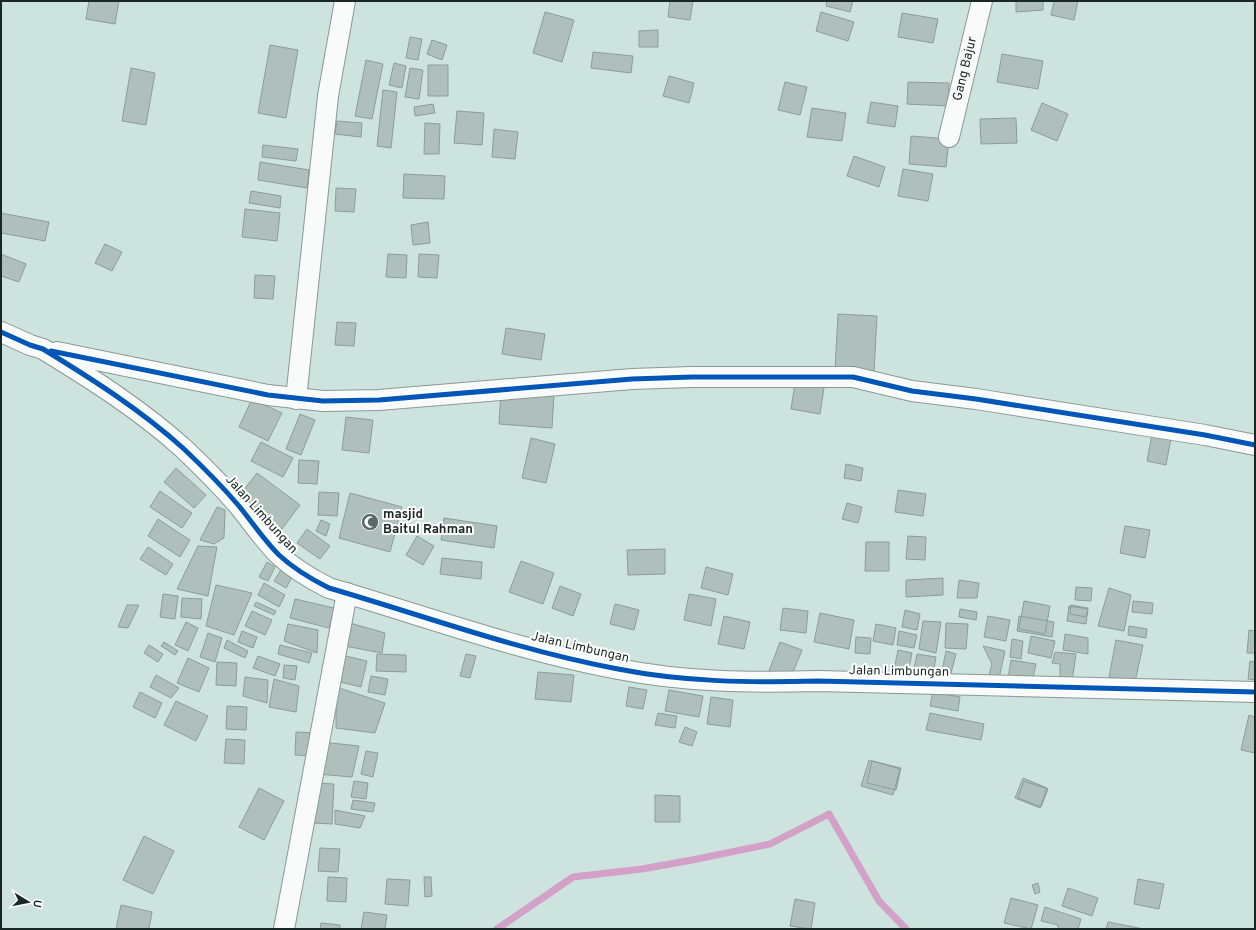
<svg xmlns="http://www.w3.org/2000/svg" width="1256" height="930" viewBox="0 0 1256 930" font-family="Overpass,sans-serif">
<rect width="100%" height="100%" fill="#cde3de"/>
<g fill="none" stroke-linecap="round" stroke-linejoin="round">
<!-- stream -->
<path stroke="#d3a0c7" stroke-width="7" d="M 497,929 L 573,877 L 642,869 L 692,860 L 770,844 L 829,814 L 879,901 L 906,929"/>
</g>
<!-- building -->
<path fill="#afbfbc" stroke="#8c9d99" d="M 89,1 L 119,1 L 115,24 L 86,19 Z
M 670,1 L 693,1 L 690,20 L 668,17 Z
M 827,1 L 853,1 L 850,12 L 826,6 Z
M 1016,1 L 1043,1 L 1043,10 L 1016,12 Z
M 1054,1 L 1078,1 L 1074,20 L 1051,15 Z
M 545,12 L 574,20 L 562,62 L 533,53 Z
M 821,12 L 854,22 L 848,41 L 816,31 Z
M 902,13 L 938,19 L 933,43 L 898,37 Z
M 658,30 L 658,47 L 639,47 L 639,31 Z
M 410,37 L 422,39 L 418,60 L 406,58 Z
M 432,40 L 447,45 L 442,60 L 427,54 Z
M 270,45 L 298,50 L 286,118 L 258,113 Z
M 593,52 L 633,56 L 631,73 L 591,68 Z
M 1002,54 L 1043,61 L 1038,89 L 997,82 Z
M 366,60 L 383,64 L 372,119 L 355,116 Z
M 394,63 L 406,66 L 402,88 L 389,85 Z
M 428,65 L 448,65 L 448,96 L 428,96 Z
M 131,68 L 155,73 L 146,125 L 122,121 Z
M 410,68 L 423,70 L 419,99 L 405,97 Z
M 669,76 L 694,83 L 689,103 L 663,96 Z
M 785,82 L 807,87 L 800,115 L 778,110 Z
M 908,82 L 949,83 L 948,106 L 907,104 Z
M 383,90 L 397,92 L 391,148 L 377,146 Z
M 871,102 L 898,106 L 895,127 L 867,123 Z
M 1042,103 L 1068,114 L 1057,141 L 1031,130 Z
M 433,104 L 435,113 L 415,116 L 414,107 Z
M 812,108 L 846,113 L 842,141 L 807,137 Z
M 457,111 L 484,113 L 482,145 L 454,143 Z
M 1016,118 L 1017,143 L 981,144 L 980,119 Z
M 337,121 L 362,123 L 361,137 L 335,134 Z
M 425,123 L 440,124 L 439,154 L 424,154 Z
M 494,129 L 518,132 L 515,159 L 492,157 Z
M 911,136 L 949,139 L 946,167 L 909,164 Z
M 263,145 L 298,149 L 296,161 L 262,157 Z
M 854,156 L 885,167 L 879,187 L 847,176 Z
M 260,162 L 309,170 L 307,188 L 258,180 Z
M 903,169 L 933,174 L 928,201 L 898,196 Z
M 404,174 L 445,176 L 444,199 L 403,198 Z
M 336,188 L 356,189 L 354,212 L 335,211 Z
M 251,191 L 281,196 L 280,208 L 249,203 Z
M 245,209 L 280,213 L 277,241 L 242,237 Z
M 1,213 L 49,222 L 45,241 L 1,233 Z
M 428,222 L 430,243 L 413,245 L 411,225 Z
M 105,244 L 122,252 L 112,271 L 95,263 Z
M 1,254 L 26,264 L 19,282 L 1,276 Z
M 388,254 L 407,255 L 406,278 L 386,277 Z
M 419,254 L 439,255 L 437,278 L 418,277 Z
M 255,275 L 275,276 L 273,299 L 254,298 Z
M 838,314 L 877,316 L 874,372 L 835,370 Z
M 337,322 L 356,323 L 354,346 L 335,345 Z
M 506,328 L 545,334 L 541,360 L 502,354 Z
M 795,383 L 824,388 L 820,414 L 791,409 Z
M 501,392 L 554,395 L 552,428 L 499,424 Z
M 252,399 L 282,413 L 268,441 L 239,427 Z
M 300,414 L 315,420 L 301,455 L 286,449 Z
M 346,417 L 373,420 L 369,453 L 342,450 Z
M 1153,429 L 1172,433 L 1166,465 L 1147,461 Z
M 531,438 L 555,444 L 546,483 L 522,478 Z
M 261,442 L 293,458 L 283,477 L 251,461 Z
M 299,460 L 319,461 L 317,484 L 298,483 Z
M 846,464 L 863,468 L 861,481 L 844,478 Z
M 176,468 L 206,495 L 194,508 L 164,482 Z
M 257,473 L 300,505 L 282,529 L 239,496 Z
M 898,490 L 926,494 L 923,516 L 895,512 Z
M 160,491 L 192,513 L 182,528 L 150,507 Z
M 319,492 L 339,493 L 337,516 L 318,515 Z
M 350,493 L 402,507 L 390,552 L 339,538 Z
M 847,503 L 862,507 L 858,523 L 842,519 Z
M 217,507 L 225,510 L 224,538 L 214,544 L 200,540 Z
M 444,518 L 497,526 L 494,548 L 441,540 Z
M 158,519 L 190,540 L 180,557 L 148,536 Z
M 321,520 L 330,524 L 326,536 L 316,531 Z
M 269,525 L 292,547 L 286,553 L 263,532 Z
M 1125,526 L 1150,530 L 1145,558 L 1120,553 Z
M 307,529 L 330,546 L 320,559 L 297,543 Z
M 417,536 L 434,546 L 423,565 L 406,555 Z
M 908,536 L 926,537 L 925,560 L 906,559 Z
M 866,542 L 889,542 L 889,571 L 865,571 Z
M 198,546 L 217,547 L 208,596 L 177,589 Z
M 148,547 L 173,564 L 166,575 L 140,559 Z
M 665,549 L 665,574 L 628,575 L 627,550 Z
M 442,558 L 482,562 L 481,579 L 440,574 Z
M 521,561 L 554,573 L 543,604 L 509,592 Z
M 267,562 L 275,567 L 268,581 L 259,577 Z
M 706,567 L 733,574 L 728,595 L 701,588 Z
M 282,568 L 294,574 L 286,588 L 274,581 Z
M 943,578 L 943,595 L 906,597 L 906,580 Z
M 959,580 L 979,583 L 977,598 L 957,598 Z
M 264,583 L 285,595 L 279,607 L 258,595 Z
M 216,585 L 252,593 L 234,635 L 206,626 Z
M 560,586 L 581,594 L 573,616 L 552,608 Z
M 1076,587 L 1092,588 L 1091,601 L 1075,600 Z
M 1109,588 L 1131,595 L 1124,631 L 1098,626 Z
M 163,594 L 178,596 L 175,619 L 160,617 Z
M 689,594 L 716,599 L 711,626 L 684,620 Z
M 182,598 L 202,599 L 201,619 L 181,617 Z
M 295,599 L 334,608 L 329,628 L 290,618 Z
M 1024,601 L 1050,606 L 1045,634 L 1019,629 Z
M 1133,601 L 1153,603 L 1152,614 L 1132,612 Z
M 256,602 L 276,611 L 274,615 L 254,606 Z
M 615,604 L 639,610 L 634,630 L 610,624 Z
M 127,605 L 139,605 L 128,628 L 118,627 Z
M 1071,605 L 1088,608 L 1086,617 L 1070,614 Z
M 1069,606 L 1088,609 L 1086,624 L 1067,621 Z
M 783,608 L 808,611 L 806,633 L 780,630 Z
M 960,609 L 977,612 L 976,620 L 959,617 Z
M 905,610 L 920,614 L 917,630 L 902,627 Z
M 252,611 L 272,620 L 265,635 L 245,626 Z
M 820,613 L 854,620 L 849,649 L 814,642 Z
M 724,616 L 750,622 L 744,649 L 718,644 Z
M 988,616 L 1010,620 L 1006,641 L 984,637 Z
M 1019,616 L 1054,622 L 1052,637 L 1017,631 Z
M 343,621 L 385,633 L 382,653 L 339,645 Z
M 923,621 L 941,622 L 936,653 L 919,649 Z
M 186,622 L 198,628 L 188,651 L 175,645 Z
M 946,623 L 968,624 L 966,649 L 945,648 Z
M 288,624 L 318,630 L 317,653 L 284,641 Z
M 876,624 L 896,628 L 893,645 L 873,641 Z
M 1129,626 L 1147,629 L 1146,638 L 1128,635 Z
M 1249,630 L 1255,631 L 1255,653 L 1247,653 Z
M 242,631 L 257,637 L 253,648 L 238,642 Z
M 899,631 L 917,635 L 914,648 L 897,645 Z
M 208,633 L 222,638 L 215,662 L 200,657 Z
M 1065,634 L 1088,638 L 1088,654 L 1063,650 Z
M 1031,636 L 1055,641 L 1051,658 L 1028,653 Z
M 856,637 L 871,638 L 870,654 L 855,653 Z
M 1012,639 L 1023,641 L 1021,659 L 1010,657 Z
M 227,640 L 248,651 L 245,658 L 224,648 Z
M 1116,640 L 1143,645 L 1135,682 L 1109,677 Z
M 164,642 L 178,651 L 175,655 L 161,646 Z
M 780,642 L 802,650 L 790,680 L 769,671 Z
M 149,645 L 163,654 L 158,662 L 144,653 Z
M 280,645 L 312,653 L 309,663 L 278,654 Z
M 983,646 L 1005,651 L 998,683 L 988,679 L 992,664 Z
M 898,650 L 912,653 L 908,673 L 894,670 Z
M 946,651 L 956,654 L 951,673 L 942,671 Z
M 1055,652 L 1076,654 L 1072,682 L 1060,680 L 1060,664 L 1052,663 Z
M 377,654 L 406,655 L 406,672 L 376,671 Z
M 466,654 L 476,656 L 470,678 L 460,676 Z
M 917,654 L 936,657 L 933,673 L 914,669 Z
M 341,655 L 367,661 L 361,687 L 336,681 Z
M 258,656 L 280,664 L 275,676 L 253,668 Z
M 188,658 L 209,668 L 199,692 L 177,683 Z
M 1011,660 L 1036,664 L 1032,683 L 1008,678 Z
M 1250,661 L 1255,662 L 1255,680 L 1248,679 Z
M 217,662 L 237,663 L 236,686 L 216,685 Z
M 284,665 L 297,666 L 295,680 L 283,678 Z
M 538,672 L 574,675 L 571,702 L 535,699 Z
M 156,675 L 179,688 L 171,698 L 150,687 Z
M 371,676 L 388,679 L 385,695 L 368,692 Z
M 245,677 L 268,680 L 267,703 L 243,696 Z
M 274,679 L 299,686 L 296,712 L 269,707 Z
M 336,687 L 385,703 L 375,733 L 336,728 Z
M 629,687 L 647,690 L 643,709 L 626,706 Z
M 669,690 L 703,696 L 699,717 L 665,711 Z
M 140,692 L 162,703 L 155,718 L 133,707 Z
M 933,692 L 960,697 L 958,711 L 930,706 Z
M 711,697 L 733,700 L 730,727 L 707,724 Z
M 176,701 L 208,716 L 196,741 L 164,725 Z
M 227,706 L 247,707 L 246,730 L 226,729 Z
M 658,713 L 677,716 L 675,728 L 655,725 Z
M 930,713 L 984,724 L 981,740 L 926,730 Z
M 1249,715 L 1255,717 L 1255,753 L 1241,750 Z
M 685,727 L 697,732 L 692,746 L 679,742 Z
M 296,732 L 316,733 L 314,756 L 295,755 Z
M 226,739 L 245,740 L 244,764 L 224,763 Z
M 322,742 L 359,746 L 352,777 L 317,774 Z
M 366,751 L 378,753 L 373,777 L 361,774 Z
M 869,760 L 900,769 L 893,795 L 861,786 Z
M 872,761 L 901,768 L 896,790 L 867,783 Z
M 1023,778 L 1047,788 L 1040,808 L 1015,798 Z
M 354,781 L 368,783 L 366,799 L 351,797 Z
M 1024,781 L 1048,789 L 1041,807 L 1018,798 Z
M 316,783 L 334,784 L 332,824 L 313,823 Z
M 259,788 L 284,801 L 264,840 L 239,827 Z
M 655,795 L 680,796 L 680,822 L 655,822 Z
M 353,800 L 375,803 L 373,812 L 351,809 Z
M 335,810 L 365,816 L 360,828 L 335,824 Z
M 144,836 L 174,851 L 153,894 L 123,880 Z
M 320,848 L 340,849 L 338,872 L 318,871 Z
M 328,877 L 347,878 L 346,902 L 327,901 Z
M 424,877 L 431,877 L 432,896 L 425,897 Z
M 387,879 L 410,880 L 408,906 L 385,904 Z
M 1138,879 L 1164,884 L 1159,909 L 1134,904 Z
M 1038,883 L 1040,892 L 1035,894 L 1032,885 Z
M 1068,888 L 1098,898 L 1092,916 L 1062,906 Z
M 1011,898 L 1038,905 L 1031,929 L 1004,923 Z
M 795,899 L 815,903 L 811,929 L 790,926 Z
M 121,905 L 152,912 L 149,929 L 116,929 Z
M 1045,907 L 1081,919 L 1078,929 L 1058,929 L 1058,925 L 1041,921 Z
M 364,912 L 387,915 L 385,929 L 361,929 Z
M 1108,922 L 1144,929 L 1106,929 Z
M 321,923 L 340,925 L 340,929 L 320,929 Z"/>
<g fill="none" stroke-linecap="round" stroke-linejoin="round">
<defs>
<g id="minor">
<path id="s1" d="M 949,137 L 982,1"/>
<path d="M 1,332 L 30,345 L 43,349 C 92,379 141,410 184,449 C 203,467 222,486 239,506 C 252,522 264,540 279,555 C 294,569 311,579 329,588 C 425,616 520,651 618,669 C 684,682 751,683 818,681 L 1255,692"/>
<path d="M 57,352 L 268,395 L 323,401 L 379,400 L 632,379 L 692,377 L 853,377 L 912,391 L 976,399 L 1205,435 L 1255,445"/>
<path d="M 296,399 L 328,96 L 345,1"/>
<path d="M 284,929 L 347,593"/>
</g>
</defs>
<!-- minor casing -->
<use href="#minor" stroke="#889996" stroke-width="22"/>
<!-- minor -->
<use href="#minor" stroke="#f8fbfa" stroke-width="20"/>
<defs>
<path id="cycleway" d="M 1,332 L 30,345 L 43,349 C 92,379 141,410 184,449 C 203,467 222,486 239,506 C 252,522 264,540 279,555 C 294,569 311,579 329,588 C 425,616 520,651 618,669 C 684,682 751,683 818,681 L 1255,692
M 51,351 L 268,395 L 323,401 L 379,400 L 632,379 L 692,377 L 853,377 L 912,391 L 976,399 L 1205,435 L 1255,445"/>
</defs>
<!-- cycleway casing -->
<use href="#cycleway" stroke="#fff" stroke-width="8"/>
<!-- cycleway -->
<use href="#cycleway" stroke="#0057b8" stroke-width="5"/>
</g>
<!-- icons -->
<defs>
<symbol id="mosque-disc" viewBox="-11 -11 22 22"><circle r="9.5" fill="#586966" stroke="#fff"/><path d="M3.5-4.9A6 6 0 1 0 3.5 4.9A5 5 0 1 1 3.5-4.9Z" fill="#fff"/></symbol>
</defs>
<g fill-rule="evenodd">
<use href="#mosque-disc" x="360" y="512" width="20" height="20"/>
</g>
<g text-anchor="middle" dominant-baseline="central" stroke-width="4" stroke-linejoin="round" paint-order="stroke">
<!-- street labels -->
<g font-size="13" fill="#192826" stroke="#fff">
<text stroke="none"><textPath href="#s1" startOffset="70">Gang Bajur</textPath></text>
<text transform="translate(261 515) rotate(48)">Jalan Limbungan</text>
<text transform="translate(580 648) rotate(13)">Jalan Limbungan</text>
<text transform="translate(899 672) rotate(1)">Jalan Limbungan</text>
</g>
<!-- poi labels -->
<g font-size="13" font-weight="bold" fill="#192826" stroke="#fff" text-anchor="start">
<text x="383" y="515">masjid<tspan x="383" dy="15">Baitul Rahman</tspan></text>
</g>
</g>
<!-- border -->
<rect width="1256" height="930" fill="none" stroke="#192826" stroke-width="4"/>
<!-- north arrow -->
<g transform="translate(28 902) rotate(100)" stroke="#ffffff" stroke-width="3" paint-order="stroke">
<path d="M0-3L7 15L0 10L-7 15Z" fill="#192826"/>
<text y="-6" font-size="11" font-weight="bold" text-anchor="middle" fill="#192826">U</text>
</g>
</svg>
